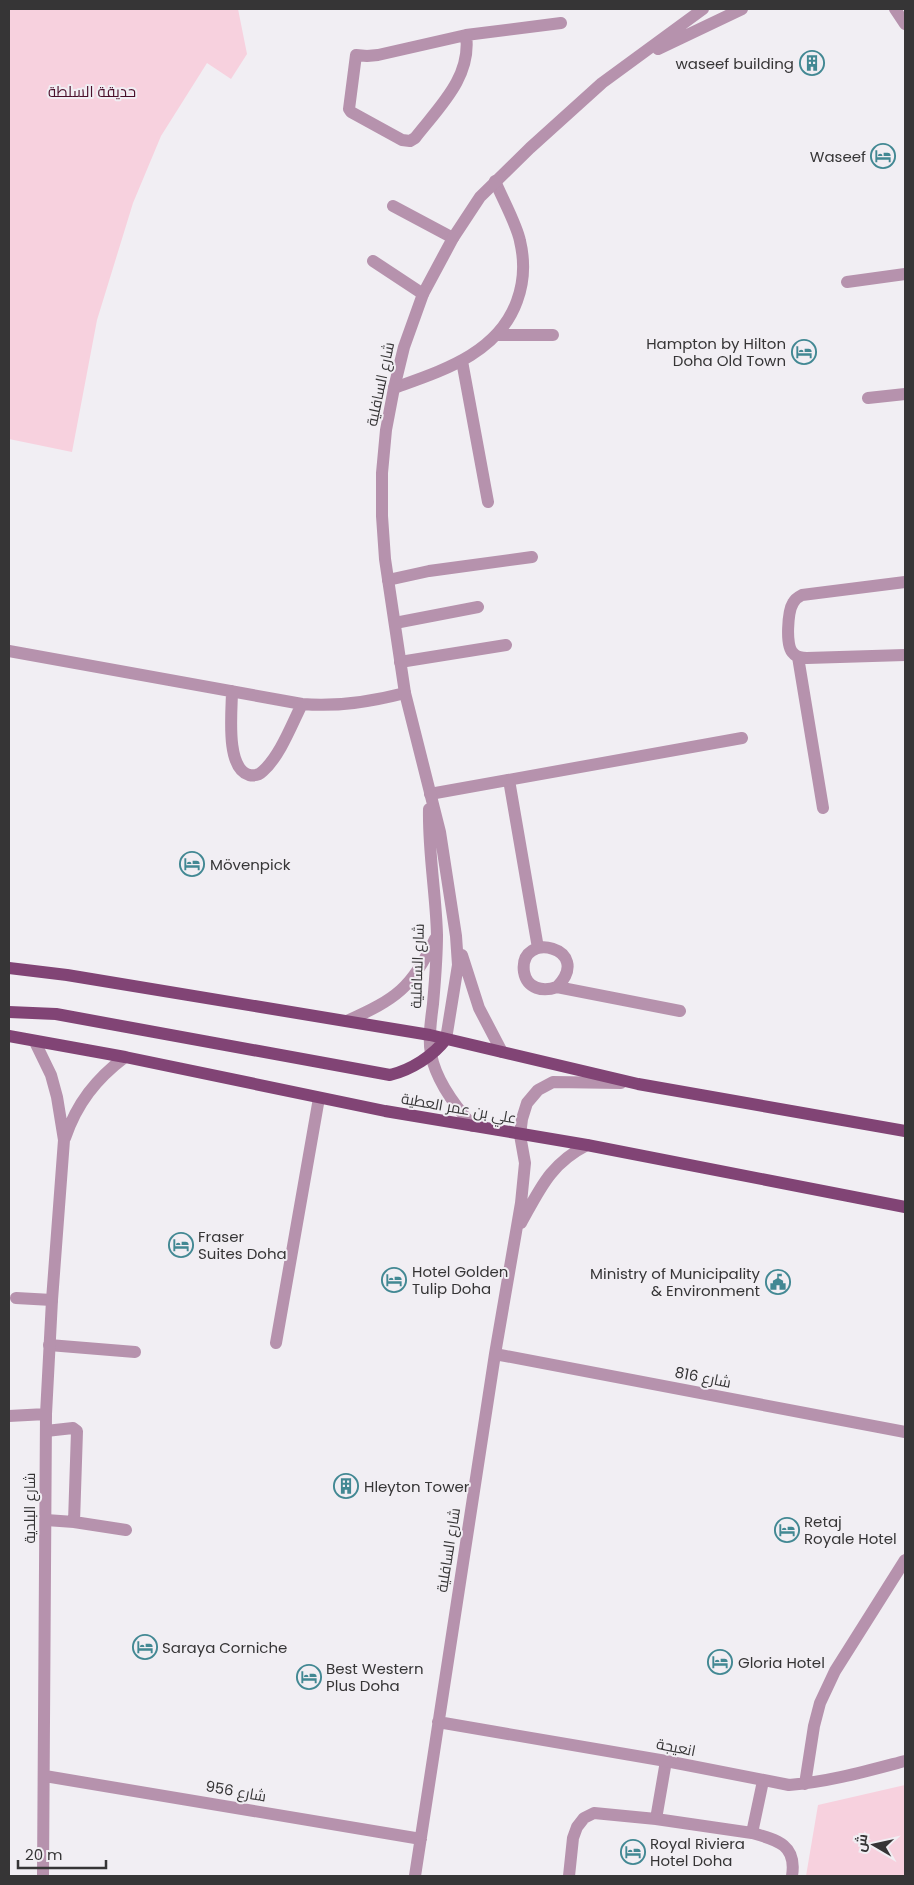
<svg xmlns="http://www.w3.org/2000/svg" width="914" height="1885" viewBox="0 0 914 1885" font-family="Poppins,Cairo,sans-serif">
<rect width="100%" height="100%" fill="#f1eef3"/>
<!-- green -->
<path fill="#f7d1de" d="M 9,9 L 238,9 L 247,54 L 231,79 L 207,63 L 161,136 L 133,203 L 97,320 L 72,452 L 9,439 Z
M 905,1785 L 905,1876 L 806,1876 L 818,1805 Z"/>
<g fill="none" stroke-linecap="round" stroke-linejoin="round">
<!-- service -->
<path stroke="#b692ad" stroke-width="12" d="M 466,35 C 472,77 439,107 415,138 L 410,141 L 402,140 L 351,112 L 349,109 L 356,55 L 367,56 L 378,55 L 466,35 L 561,23
M 393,206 L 453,238
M 373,261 L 423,294
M 847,282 L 905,274
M 868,398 L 905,394
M 905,582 L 802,595 C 798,597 795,599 793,603 C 788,611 785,646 793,653 C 797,658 802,658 807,658 L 905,655
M 9,651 L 302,704 C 338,707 370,702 405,693
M 798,657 L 823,808
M 232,691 C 232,710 225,768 249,775 C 254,776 259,775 263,771 C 280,756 292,724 302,704
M 509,780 L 538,948
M 557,987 C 595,948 518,929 524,972 C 527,989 543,992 557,987 L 680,1011
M 16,1298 L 52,1300
M 49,1345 L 135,1352
M 46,1431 L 73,1428 L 77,1431 L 74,1522
M 46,1520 L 74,1522 L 126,1530
M 656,1819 L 666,1761
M 752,1833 C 778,1840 797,1845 792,1876
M 569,1876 L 573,1838 L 577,1827 L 584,1818 L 594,1813 L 656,1819 L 752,1833 L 763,1781"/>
<!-- minor -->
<path stroke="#b692ad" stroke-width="12" d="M 895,9 L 905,24
M 497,335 L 553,335
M 462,361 L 488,502
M 394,388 C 441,371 498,354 517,301 C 524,282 525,262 520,241 C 517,225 502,198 495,181
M 388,580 L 429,571 L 532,557
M 395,623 L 478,607
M 400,662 L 506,645
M 430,794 L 742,738
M 35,1042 L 51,1075 L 57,1097 L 64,1140 L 52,1300 L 46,1414 L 43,1876
M 65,1138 C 77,1103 96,1079 125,1057
M 521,1223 C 540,1189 550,1164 587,1145
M 276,1343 L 319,1098
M 495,1354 L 905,1432
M 9,1416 L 46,1414
M 438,1722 L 666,1761 L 789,1785 C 829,1782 867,1771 905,1761
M 45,1776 L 421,1839
M 805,1784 L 814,1726 L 820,1703 L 835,1671 L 905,1560
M 415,1876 L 495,1354 L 521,1203 L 525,1163 L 520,1135 L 522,1119 L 527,1103 L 538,1090 L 553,1082 L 621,1083"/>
<!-- tertiary -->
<path stroke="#b692ad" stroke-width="12" d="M 658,49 L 742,9
M 429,809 C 428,851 436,894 437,935 C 437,959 435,981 433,1004 C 431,1020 428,1038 431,1054 C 436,1081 455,1106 473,1126
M 462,955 L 479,1008 L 502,1052
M 347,1021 C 396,999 412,988 435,939
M 446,1039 L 458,965 L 456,936 L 440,832 L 405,693 L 385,559 L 382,516 L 382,473 L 386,430 L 394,388 L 404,347 L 423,294 L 453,238 L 480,197 L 530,148 L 602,83 L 703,9"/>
<!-- primary -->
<path stroke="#814475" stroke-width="12" d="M 9,968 L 67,975 L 430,1035 L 638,1084 L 905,1131
M 9,1012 L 56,1014 L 390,1075 C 411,1070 433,1056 446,1039
M 9,1036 L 125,1057 L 385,1111 L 587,1145 L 905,1207"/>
</g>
<!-- icons -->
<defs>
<symbol id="building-ring" viewBox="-11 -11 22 22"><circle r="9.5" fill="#f1eef3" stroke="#428893" stroke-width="1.5"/><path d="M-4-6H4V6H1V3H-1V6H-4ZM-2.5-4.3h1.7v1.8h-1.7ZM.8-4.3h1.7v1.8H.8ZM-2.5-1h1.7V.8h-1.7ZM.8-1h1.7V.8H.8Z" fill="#428893"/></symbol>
<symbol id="hotel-ring" viewBox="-11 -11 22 22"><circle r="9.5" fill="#f1eef3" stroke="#428893" stroke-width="1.5"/><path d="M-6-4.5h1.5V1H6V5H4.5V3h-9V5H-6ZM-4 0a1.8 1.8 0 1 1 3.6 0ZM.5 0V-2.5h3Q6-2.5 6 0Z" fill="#428893"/></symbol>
<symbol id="civic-ring" viewBox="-11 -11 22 22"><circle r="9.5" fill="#f1eef3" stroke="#428893" stroke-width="1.5"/><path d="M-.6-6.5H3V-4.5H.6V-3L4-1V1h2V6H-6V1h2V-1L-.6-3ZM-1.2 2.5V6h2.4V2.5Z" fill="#428893"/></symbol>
</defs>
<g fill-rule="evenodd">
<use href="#building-ring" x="798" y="49" width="28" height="28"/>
<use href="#hotel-ring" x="869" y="142" width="28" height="28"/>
<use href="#hotel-ring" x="790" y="338" width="28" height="28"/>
<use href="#hotel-ring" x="178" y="850" width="28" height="28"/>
<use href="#hotel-ring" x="167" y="1231" width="28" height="28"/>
<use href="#hotel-ring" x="380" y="1266" width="28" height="28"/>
<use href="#civic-ring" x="764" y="1268" width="28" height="28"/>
<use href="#building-ring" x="332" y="1472" width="28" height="28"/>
<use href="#hotel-ring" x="773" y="1516" width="28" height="28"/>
<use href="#hotel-ring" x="131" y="1633" width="28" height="28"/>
<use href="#hotel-ring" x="706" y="1648" width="28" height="28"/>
<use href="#hotel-ring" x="295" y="1663" width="28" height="28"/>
<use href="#hotel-ring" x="619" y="1838" width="28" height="28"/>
</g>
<g text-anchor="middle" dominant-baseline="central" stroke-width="4" stroke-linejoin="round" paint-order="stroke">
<!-- poi labels -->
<g font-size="15" fill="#363536" stroke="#f1eef3" text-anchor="start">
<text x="794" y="63" text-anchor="end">waseef building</text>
<text x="866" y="156" text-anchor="end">Waseef</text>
<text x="786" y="343" text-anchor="end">Hampton by Hilton<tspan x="786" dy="17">Doha Old Town</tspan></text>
<text x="210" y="864">Mövenpick</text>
<text x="198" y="1236">Fraser<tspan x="198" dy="17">Suites Doha</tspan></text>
<text x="412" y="1271">Hotel Golden<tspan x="412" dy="17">Tulip Doha</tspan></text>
<text x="760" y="1273" text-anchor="end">Ministry of Municipality<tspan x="760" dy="17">&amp; Environment</tspan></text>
<text x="364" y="1486">Hleyton Tower</text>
<text x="804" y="1521">Retaj<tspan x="804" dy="17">Royale Hotel</tspan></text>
<text x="162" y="1647">Saraya Corniche</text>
<text x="738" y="1662">Gloria Hotel</text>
<text x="326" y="1668">Best Western<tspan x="326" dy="17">Plus Doha</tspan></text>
<text x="650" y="1843">Royal Riviera<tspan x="650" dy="17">Hotel Doha</tspan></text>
</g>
<!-- park labels -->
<g font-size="15" fill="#4a0f2b" stroke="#f1eef3">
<text x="92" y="91">حديقة السلطة</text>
</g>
<!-- street labels -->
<g font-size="15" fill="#363536" stroke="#f1eef3">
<text transform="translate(380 384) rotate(-78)">شارع السافلية</text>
<text transform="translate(417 966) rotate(-88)">شارع السافلية</text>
<text transform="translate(459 1108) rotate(10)">علي بن عمر العطية</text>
<text transform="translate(703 1377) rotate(11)">شارع 816</text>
<text transform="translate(29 1508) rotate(-90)">شارع البلدية</text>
<text transform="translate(448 1550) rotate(-81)">شارع السافلية</text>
<text transform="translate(676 1747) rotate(11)">انعيجة</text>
<text transform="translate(236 1791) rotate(10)">شارع 956</text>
</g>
</g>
<!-- border -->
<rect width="914" height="1885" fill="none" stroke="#363536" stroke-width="20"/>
<!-- north arrow -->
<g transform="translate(874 1845) rotate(279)" stroke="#f1eef3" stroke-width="4" paint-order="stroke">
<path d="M0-4L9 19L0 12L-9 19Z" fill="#363536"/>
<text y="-8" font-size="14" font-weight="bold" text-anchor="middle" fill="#363536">ش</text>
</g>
<!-- scale -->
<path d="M18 1860v8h88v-8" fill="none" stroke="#363536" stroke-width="2.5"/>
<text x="25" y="1860" font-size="15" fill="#363536" stroke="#f1eef3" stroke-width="4" paint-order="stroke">20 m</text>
</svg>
